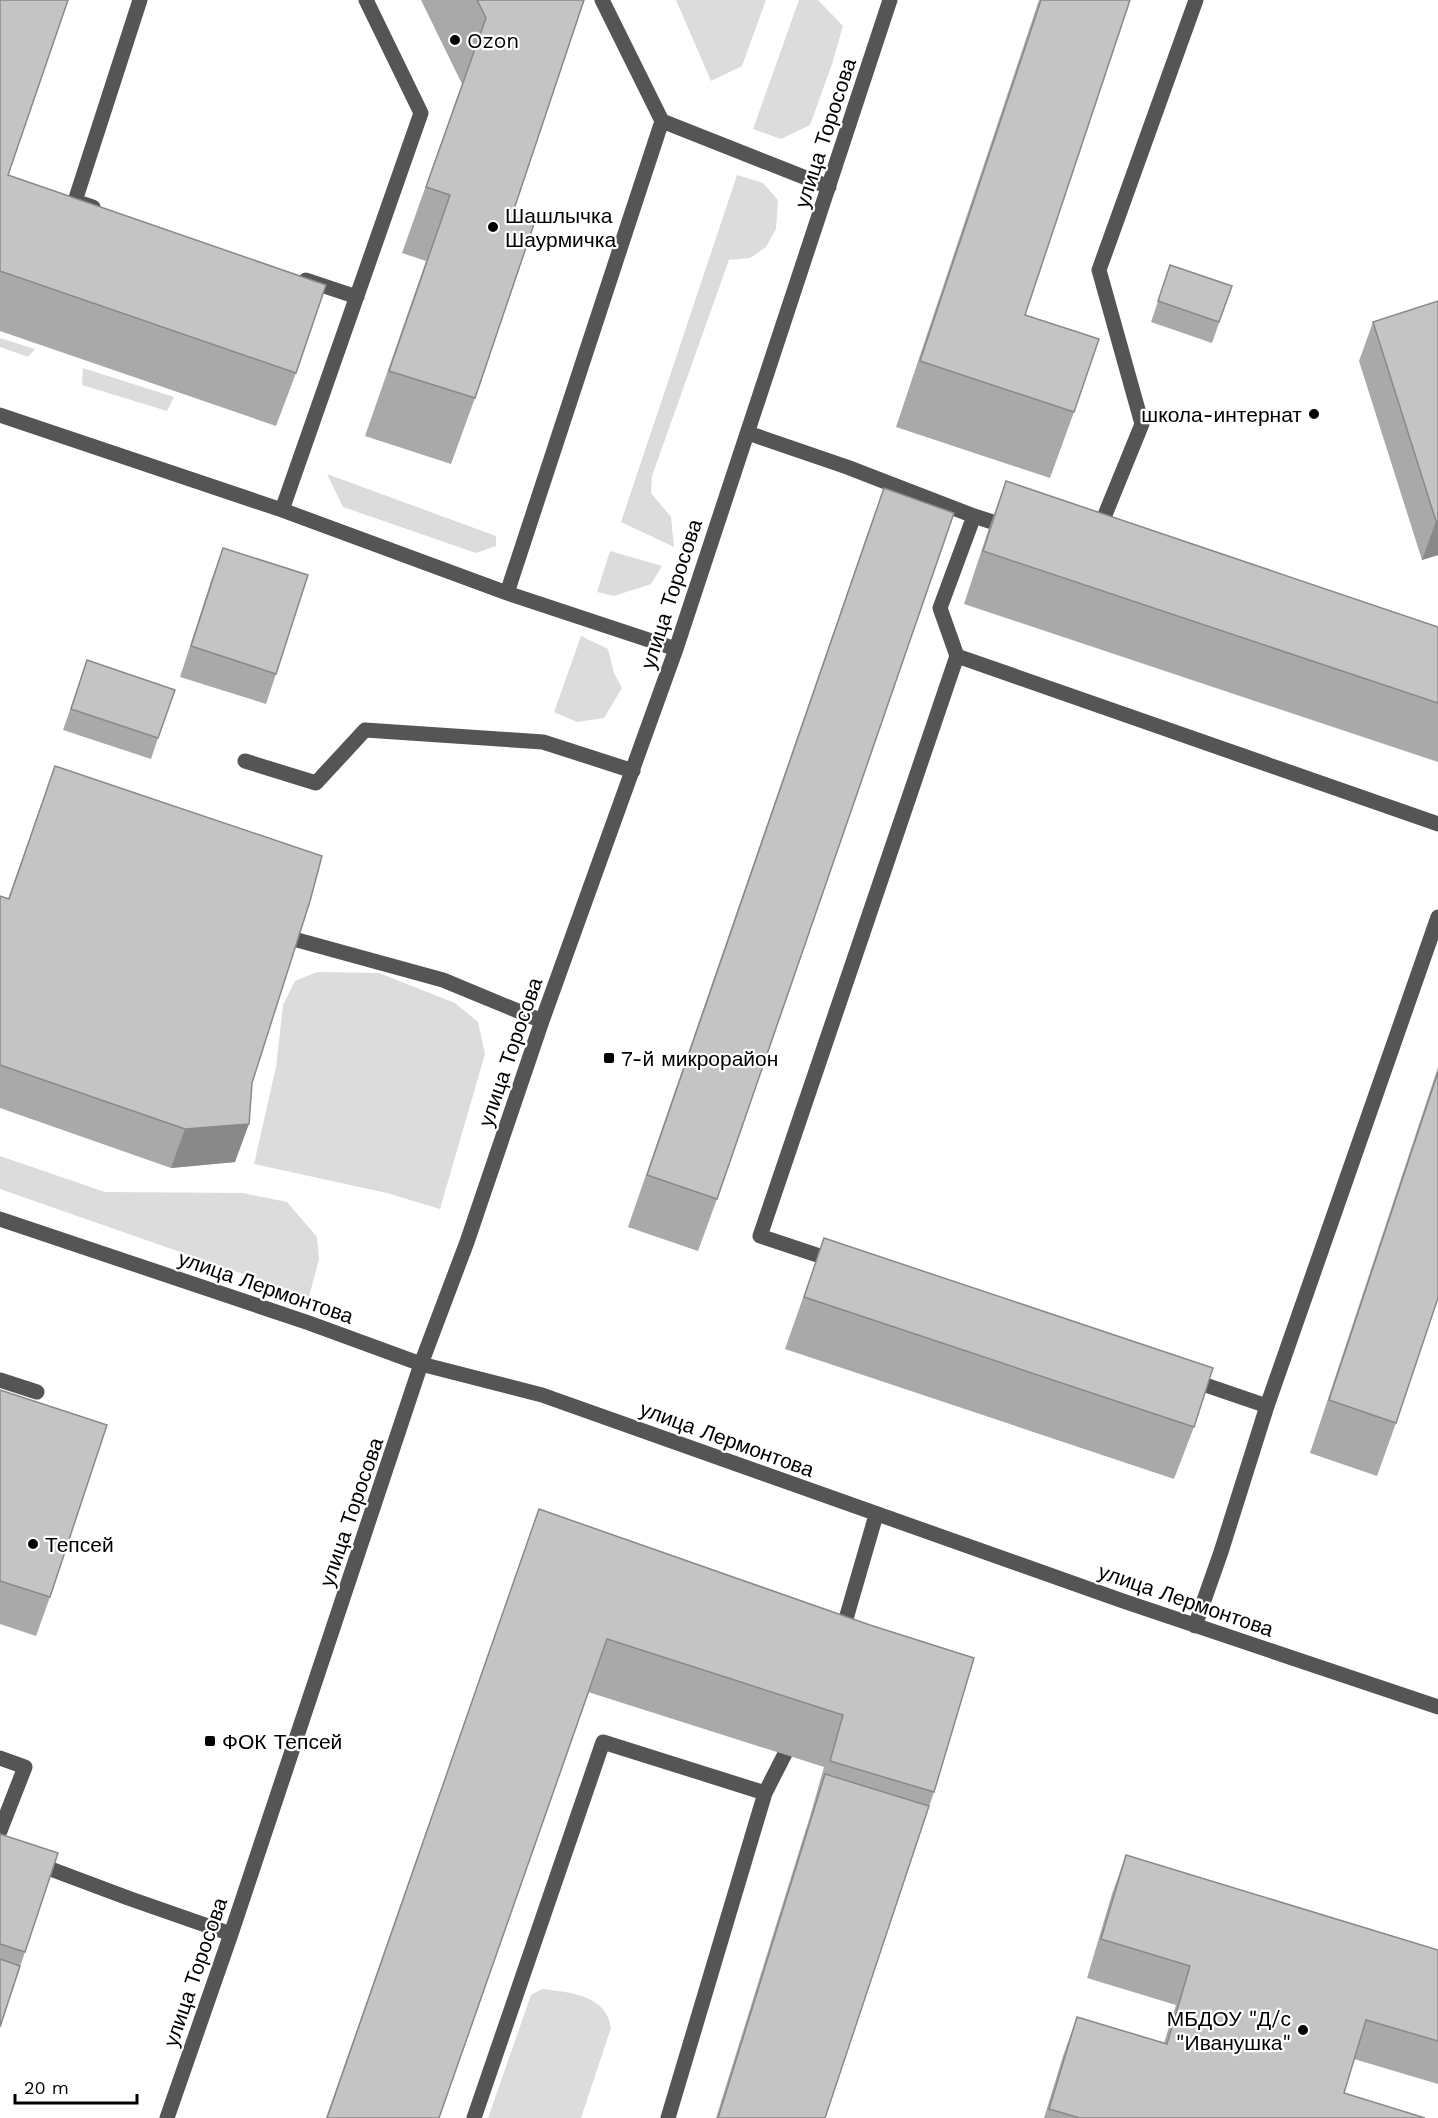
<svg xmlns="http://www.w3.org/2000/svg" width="1438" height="2118" viewBox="0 0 1438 2118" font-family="'Work Sans',sans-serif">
<rect width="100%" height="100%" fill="#fff"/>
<!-- green -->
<path fill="#dcdcdc" d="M 676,0 L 766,0 L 742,66 L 711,81 Z
M 799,0 L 818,0 L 843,26 L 832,64 L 810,125 L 781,139 L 753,129 Z
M 737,175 L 763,183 L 778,200 L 776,229 L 766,247 L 750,258 L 729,260 L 652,476 L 651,493 L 671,517 L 674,547 L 621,522 Z
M 0,338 L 35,349 L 28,357 L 0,347 Z
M 83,368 L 174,397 L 167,411 L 82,385 Z
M 327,474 L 496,536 L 496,546 L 476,553 L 343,507 Z
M 610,551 L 662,566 L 651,584 L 614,596 L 597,592 Z
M 581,636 L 608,649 L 614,673 L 622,688 L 604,718 L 577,722 L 554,712 Z
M 317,972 L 379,973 L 455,1003 L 478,1022 L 485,1054 L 440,1209 L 387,1193 L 254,1164 L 276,1067 L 283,1005 L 295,981 Z
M 0,1156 L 105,1192 L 243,1193 L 287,1202 L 317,1237 L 319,1259 L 309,1297 L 0,1189 Z
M 542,1989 C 569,1992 607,1995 611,2028 L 581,2118 L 488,2118 L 531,1995 Z"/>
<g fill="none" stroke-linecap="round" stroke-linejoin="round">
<!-- minor -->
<path stroke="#555" stroke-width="15" d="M 602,0 L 662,121 L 829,187
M 93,207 L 75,201 L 140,0
M 306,280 L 357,297
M 0,415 L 282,510 L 421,113 L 366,0
M 748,433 L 847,467 L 974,516 L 1011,528
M 282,510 L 507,593 L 662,121
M 1098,532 L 1142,424 L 1099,270 L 1196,0
M 507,593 L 676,649
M 957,656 L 940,608 L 974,516
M 245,761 L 316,783 L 365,730 L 543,742 L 633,771
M 279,935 L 443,980 L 542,1021
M 0,1219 L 309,1323 L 421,1364 L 542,1395 L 1123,1601 L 1438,1707
M 838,1262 L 760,1236 L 957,656 L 1438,824
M 1188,1379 L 1267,1406
M 0,1380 L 37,1392
M 1195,1626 L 1221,1552 L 1267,1406 L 1438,917
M 841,1636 L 876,1515
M 0,1758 L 25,1767 L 0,1831
M 0,1850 L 128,1898 L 231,1934
M 167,2118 L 231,1934 L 421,1364 L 467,1242 L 542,1021 L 676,649 L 890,0
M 474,2118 L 603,1742 L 765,1793
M 668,2118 L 765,1793 L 794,1736"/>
</g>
<!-- wall -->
<path fill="#a9a9a9" d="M 0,0 L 8,175 L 296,373 L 276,426 L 0,331 Z
M 421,0 L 584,0 L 512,215 L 475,398 L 451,464 L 365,436 L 426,261 L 402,253 L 462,84 Z
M 1039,0 L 1130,0 L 1025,315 L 1074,412 L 1050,478 L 896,427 Z
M 1170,265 L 1232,286 L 1212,343 L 1151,322 Z
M 1438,301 L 1438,555 L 1422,560 L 1359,361 L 1373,322 Z
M 1006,481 L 1438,627 L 1438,762 L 964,604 L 987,534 Z
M 884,488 L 717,1199 L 698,1251 L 628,1227 L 865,541 Z
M 223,548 L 276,674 L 266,704 L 180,677 L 212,578 Z
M 87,660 L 158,738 L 151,759 L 63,730 Z
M 55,766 L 252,1083 L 235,1162 L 171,1168 L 0,1108 L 0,896 L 8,899 Z
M 1438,1067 L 1438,1298 L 1396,1423 L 1377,1476 L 1310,1453 Z
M 824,1238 L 1194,1427 L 1174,1479 L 785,1349 Z
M 0,1390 L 50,1597 L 36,1636 L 0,1624 Z
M 539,1509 L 870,1625 L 934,1792 L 825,2118 L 716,2118 L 811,1813 L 824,1767 L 588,1692 L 439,2118 L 326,2118 Z
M 0,1834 L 25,1952 L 0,2027 Z
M 1126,1855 L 1438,1950 L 1438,2084 L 1354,2059 L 1344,2093 L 1425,2118 L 1044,2118 L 1063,2056 L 1077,2017 L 1164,2043 L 1176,2005 L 1087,1978 L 1112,1894 Z"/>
<!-- shaded-wall -->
<path fill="#898989" d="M 1436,521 L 1438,521 L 1438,555 L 1422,560 Z
M 249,1124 L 235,1162 L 171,1168 L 185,1129 Z"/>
<!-- building -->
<path fill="#c4c4c4" stroke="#898989" stroke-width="1.5" d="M 0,0 L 68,0 L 8,175 L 326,285 L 296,373 L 0,271 Z
M 477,0 L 584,0 L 512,215 L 534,224 L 475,398 L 389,371 L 450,195 L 426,187 L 486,18 Z
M 1041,0 L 1130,0 L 1025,315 L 1099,339 L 1074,412 L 920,361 Z
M 1170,265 L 1232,286 L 1219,322 L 1158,301 Z
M 1438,301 L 1438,521 L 1436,521 L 1373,322 Z
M 1006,481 L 1438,627 L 1438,703 L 983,551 Z
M 884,488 L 954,513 L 717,1199 L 647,1175 Z
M 223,548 L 308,575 L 276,674 L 191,646 Z
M 87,660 L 175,690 L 158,738 L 71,709 Z
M 55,766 L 322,856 L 310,901 L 252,1083 L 249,1124 L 185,1129 L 0,1065 L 0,896 L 9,899 Z
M 1438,1072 L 1438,1298 L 1396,1423 L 1329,1400 Z
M 824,1238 L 1213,1368 L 1194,1427 L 804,1297 Z
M 0,1390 L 107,1425 L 50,1597 L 0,1581 Z
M 539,1509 L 870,1625 L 974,1658 L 934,1792 L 830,1761 L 843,1715 L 607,1639 L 439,2118 L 327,2118 Z
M 825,1774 L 929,1806 L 825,2118 L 718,2118 Z
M 0,1834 L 58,1853 L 25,1952 L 0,1944 Z
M 1126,1855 L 1438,1950 L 1438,2041 L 1366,2020 L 1344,2093 L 1425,2118 L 1080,2118 L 1049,2109 L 1077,2017 L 1167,2044 L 1190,1966 L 1101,1939 Z
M 0,1959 L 20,1966 L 0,2027 Z"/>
<!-- markers -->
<g fill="#000" stroke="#fff" stroke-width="2">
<circle cx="455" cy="40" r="6"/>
<circle cx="493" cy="227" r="6"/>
<circle cx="1314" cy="414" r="6"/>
<rect x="603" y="1052" width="12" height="12" rx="3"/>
<circle cx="33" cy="1544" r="6"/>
<rect x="204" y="1735" width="12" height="12" rx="3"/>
<circle cx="1303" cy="2030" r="6"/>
</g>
<g text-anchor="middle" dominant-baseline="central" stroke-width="4.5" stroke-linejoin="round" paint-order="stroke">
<!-- poi labels -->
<g font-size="21" fill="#000" stroke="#fff" text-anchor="start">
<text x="467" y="40">Ozon</text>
<text x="505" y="215">Шашлычка<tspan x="505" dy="24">Шаурмичка</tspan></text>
<text x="1302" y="414" text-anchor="end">школа-интернат</text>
<text x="621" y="1058">7-й микрорайон</text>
<text x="45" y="1544">Тепсей</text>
<text x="222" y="1741">ФОК Тепсей</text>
<text x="1291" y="2018" text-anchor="end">МБДОУ "Д/с<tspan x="1291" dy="24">"Иванушка"</tspan></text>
</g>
<!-- street labels -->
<g font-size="21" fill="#000" stroke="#fff">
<text transform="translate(825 133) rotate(-72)">улица Торосова</text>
<text transform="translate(671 594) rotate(-72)">улица Торосова</text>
<text transform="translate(510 1052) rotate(-71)">улица Торосова</text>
<text transform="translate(266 1287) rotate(19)">улица Лермонтова</text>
<text transform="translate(727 1439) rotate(20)">улица Лермонтова</text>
<text transform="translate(351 1512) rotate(-71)">улица Торосова</text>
<text transform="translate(1186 1600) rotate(19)">улица Лермонтова</text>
<text transform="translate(195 1972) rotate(-71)">улица Торосова</text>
</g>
</g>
<!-- scale -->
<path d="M15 2094v9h122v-9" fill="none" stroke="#000000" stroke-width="3"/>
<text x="24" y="2094" font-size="18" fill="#000000" stroke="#ffffff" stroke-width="4.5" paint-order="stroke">20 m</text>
</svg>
